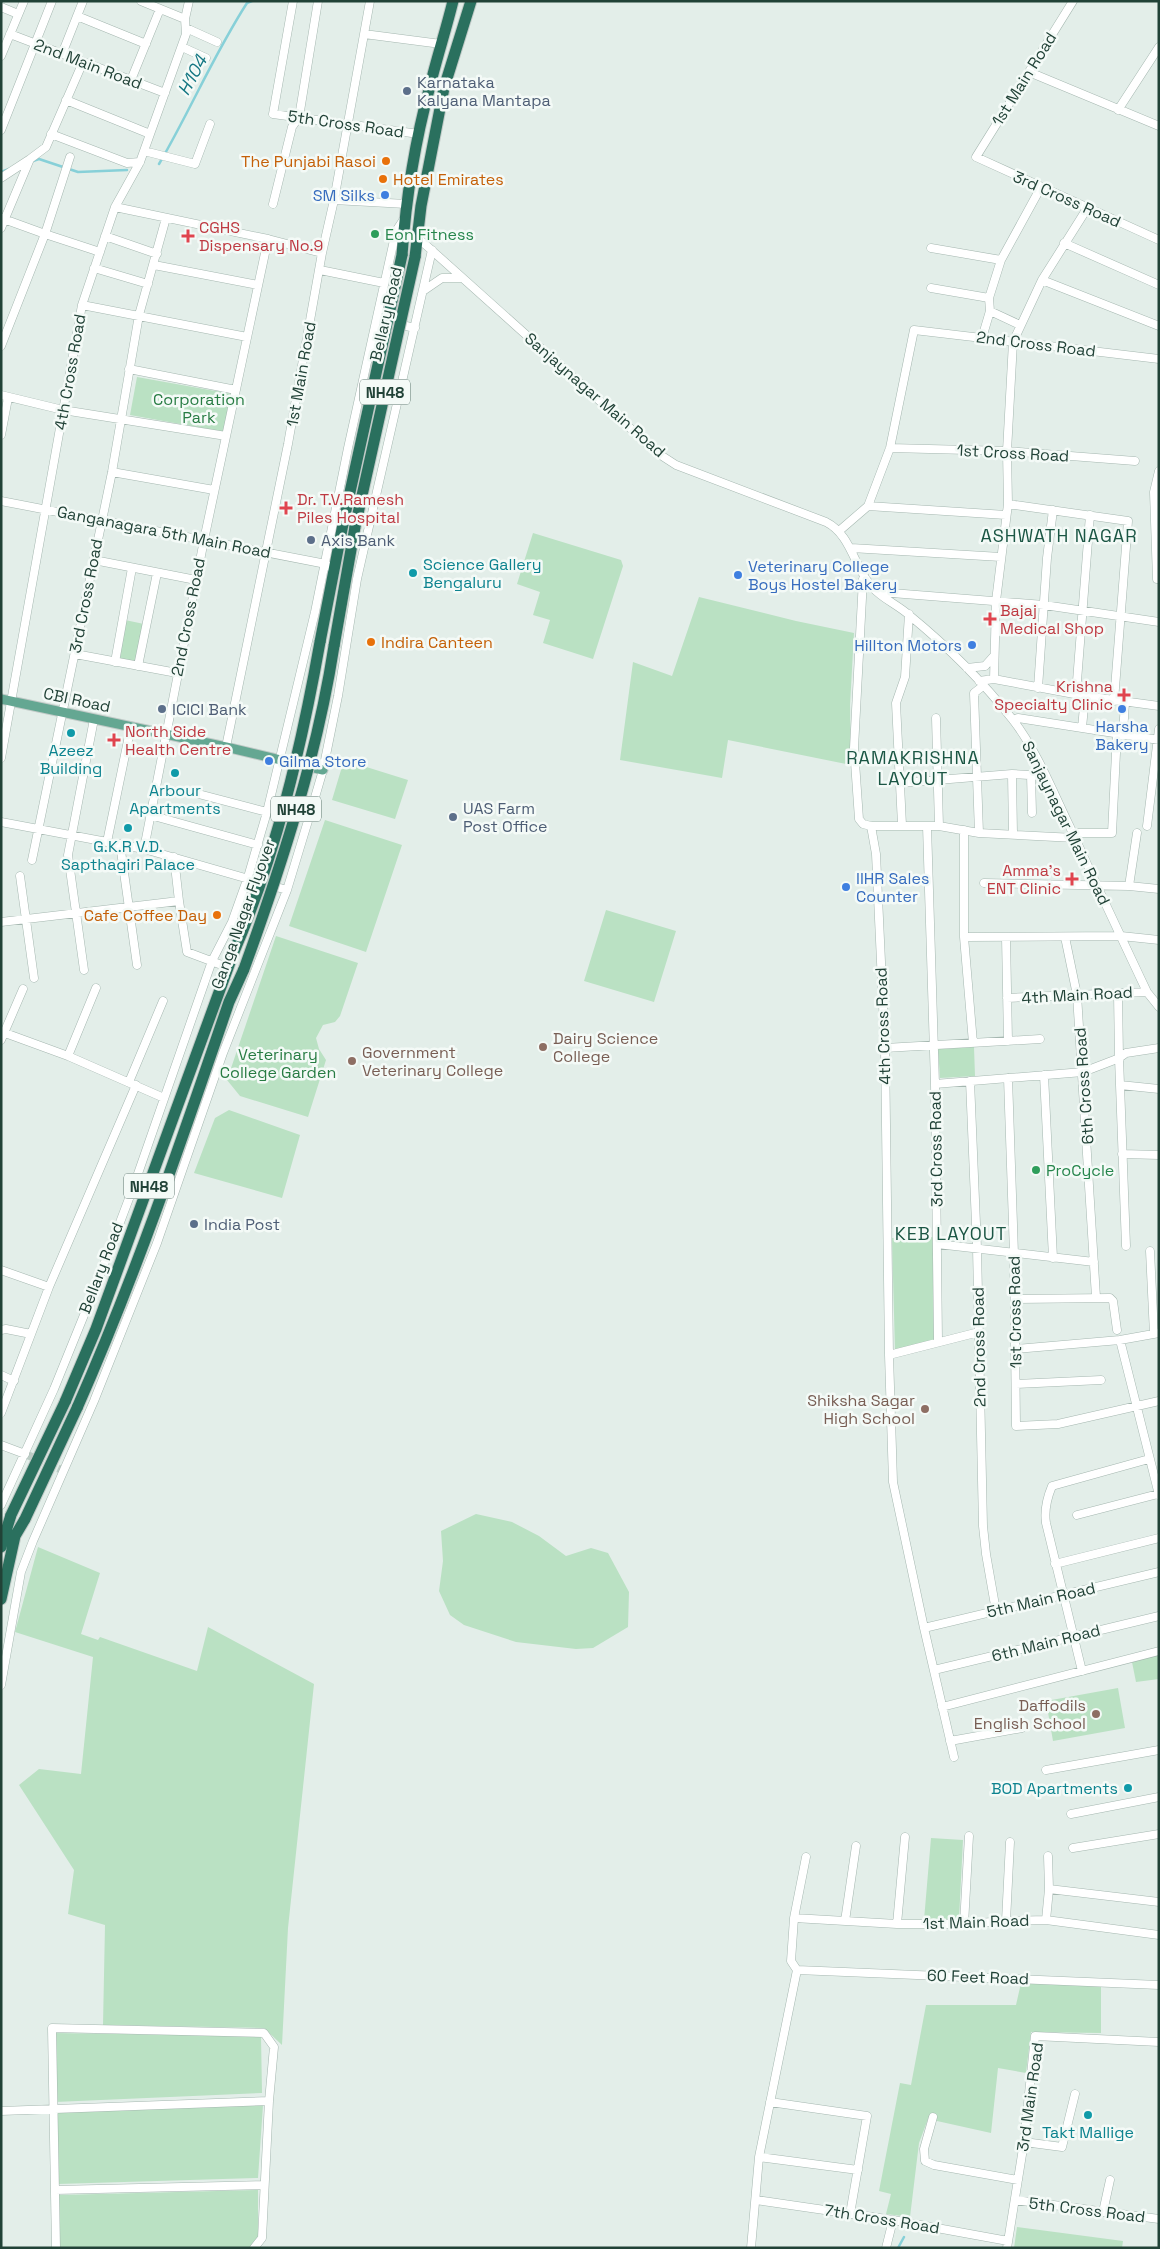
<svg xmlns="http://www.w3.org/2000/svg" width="1160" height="2249" viewBox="0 0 1160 2249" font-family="'Space Grotesk',sans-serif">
<rect width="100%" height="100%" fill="#e3eee9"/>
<!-- green -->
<path fill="#bae1c3" d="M 137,377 L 232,394 L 225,432 L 130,415 Z
M 533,533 L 621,560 L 623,566 L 593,659 L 543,643 L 550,620 L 533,615 L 540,592 L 517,584 Z
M 699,597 L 796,621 L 854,633 L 850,705 L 851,765 L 728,740 L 722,778 L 620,760 L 633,662 L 672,676 Z
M 125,620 L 144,624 L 137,662 L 117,658 Z
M 344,760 L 408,780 L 395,819 L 332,800 Z
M 325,820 L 402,845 L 366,952 L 289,926 Z
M 606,910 L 676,931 L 654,1002 L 584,981 Z
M 276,936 L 358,963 L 340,1016 L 335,1022 L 323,1025 L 316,1038 L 319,1049 L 326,1060 L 308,1117 L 240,1096 L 227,1080 Z
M 974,1047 L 975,1076 L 940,1078 L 938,1049 Z
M 229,1110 L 300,1135 L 282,1198 L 194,1173 L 215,1118 Z
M 933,1237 L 935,1339 L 895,1351 L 892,1238 Z
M 476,1514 L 512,1522 L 539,1536 L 566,1556 L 591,1548 L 608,1553 L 629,1592 L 628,1627 L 593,1648 L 576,1649 L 516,1642 L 464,1625 L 450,1615 L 439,1591 L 443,1561 L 441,1531 Z
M 38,1547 L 100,1573 L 81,1634 L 98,1640 L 100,1637 L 197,1671 L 208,1627 L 314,1684 L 288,1928 L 282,2045 L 264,2028 L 103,2025 L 105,1925 L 68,1914 L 74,1870 L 19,1785 L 39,1769 L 81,1774 L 93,1657 L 15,1632 Z
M 1159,1655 L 1159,1679 L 1136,1682 L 1132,1662 Z
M 1118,1688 L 1125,1728 L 1053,1741 L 1046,1701 Z
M 931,1838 L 963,1840 L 959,1919 L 924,1920 Z
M 1021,1983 L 1101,1986 L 1101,2033 L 1031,2032 L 1026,2073 L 998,2068 L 991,2133 L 928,2119 L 919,2143 L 910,2217 L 886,2214 L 891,2194 L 879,2191 L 900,2083 L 911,2085 L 926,2005 L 1016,2005 Z
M 54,2033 L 261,2036 L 262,2093 L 55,2102 Z
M 263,2105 L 258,2178 L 58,2184 L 56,2112 Z
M 258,2190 L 258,2237 L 250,2248 L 60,2248 L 59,2195 Z
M 1017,2227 L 1123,2241 L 1122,2248 L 1014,2248 Z"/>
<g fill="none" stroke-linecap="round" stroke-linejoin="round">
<!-- stream -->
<path stroke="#87d0d8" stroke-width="2.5" d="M 33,161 L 39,159 L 78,172 L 127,170
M 159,164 C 190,111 214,54 247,3 L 252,1
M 1,172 L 9,169
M 898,2248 L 904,2237"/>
<!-- minor-tunnel -->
<path stroke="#bcccc5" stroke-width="8" stroke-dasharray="8 4" stroke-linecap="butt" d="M 25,1454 L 64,1471"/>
<defs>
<path id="minor" d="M 141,1 L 185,19
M 293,1 L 273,114 L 419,134
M 1073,1 L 976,157 L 1159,240
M 1,7 L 18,14
M 77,16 L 146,44
M 186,28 L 217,42
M 10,34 L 165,93
M 364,34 L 441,44
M 182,47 L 206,58
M 62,54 L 83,1
M 1,56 L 24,1
M 1029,72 L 1159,126
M 131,80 L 160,9
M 66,100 L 150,134
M 1118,110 L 1159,47
M 1,130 L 52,1
M 51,134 L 127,163 L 140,162
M 144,151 L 195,164 L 210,124
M 1,178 L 30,159
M 334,200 L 406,204
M 273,204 L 292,127 L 299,117 L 318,1
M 115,207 L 268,239 L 322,253
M 1,218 L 45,234 L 70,157
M 1,228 L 30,159 L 46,147 L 83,62
M 105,236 L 157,254
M 418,238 L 659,454 L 676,465 L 826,522 C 852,535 854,569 873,588 C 883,599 898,605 909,615 C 947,646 983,682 1013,720 C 1037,751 1053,792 1070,827 C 1095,882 1121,937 1147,992 L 1159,1007
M 1064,243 L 1159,285
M 931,248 L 1001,260
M 154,265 L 258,285
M 94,268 L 148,284
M 320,270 L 384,283
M 1042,280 L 1159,326
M 931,288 L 989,298
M 423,291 L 442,278 L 461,278
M 82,305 L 247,337
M 990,311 L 1020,325
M 384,321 L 415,328
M 982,338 L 990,311 L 989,298 L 1001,260 L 1041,187
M 1,346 L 45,234 L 100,252
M 129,369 L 236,390
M 1,395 L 63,410 L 226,436
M 1,435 L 8,398
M 890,448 L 1007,451 L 1135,461
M 1159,471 L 1154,492 L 1157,579 L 1159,579
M 112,472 L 214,490
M 1,501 L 326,564 L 330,567
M 1008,504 L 1128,521 L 1114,701
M 868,506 L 1006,515
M 839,531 L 868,506 L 890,448 L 914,330 L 1159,359
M 851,548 L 1001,557
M 94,560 L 196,580
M 863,579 L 854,748 L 859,819 L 863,824 L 871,826 L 939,826 L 979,833 L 1075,838
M 879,592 L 1044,605 L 1159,622
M 75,654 L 177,673
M 115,662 L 132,568
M 138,666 L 157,573
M 967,668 L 985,666 L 993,657
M 994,679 L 996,601 L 1008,504 L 1007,451 L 1013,342 L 1042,280 L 1088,207
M 979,681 L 994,679 L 1085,696 L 1159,706
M 1038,688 L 1047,558 L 1053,510
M 1076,694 L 1090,515
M 936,718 L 939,826
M 1013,720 L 1018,718 L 1159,740
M 1082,728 L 1085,696
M 1123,734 L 1125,702
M 226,747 L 288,444 L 322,253 L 334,200 L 370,1
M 1,758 L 82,305 L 115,207 L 140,162 L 186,34 L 185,19 L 189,1
M 1012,774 L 1013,834
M 1031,775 L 1032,813
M 900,783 L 1012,774 L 1046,776
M 187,791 L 267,812
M 150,815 L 258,845
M 1,822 L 144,849 L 287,890
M 902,825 L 896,703 L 905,677 L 909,614
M 871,826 L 876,854 L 885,1048 L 889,1355 L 893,1482 L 924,1628 L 954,1757
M 927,826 L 935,1084 L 938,1341
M 1147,826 L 1159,729
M 964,830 L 964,937 L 973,1043
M 979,833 L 974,693 L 983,686
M 1072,833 L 1112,833 L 1117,733
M 107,842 L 131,726
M 120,844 L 137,965
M 144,849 L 204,540 L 268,239
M 174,857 L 179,901
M 32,860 L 112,472 L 139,315 L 166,218
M 20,876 L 34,978
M 984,883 L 1129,886 L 1159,889
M 1129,886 L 1137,833
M 1,922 L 179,901 L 187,952 L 227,967
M 964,937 L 1121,936 L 1159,940
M 1006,937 L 1008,1041
M 1065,937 L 1077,995 L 1096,1297
M 84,970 L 68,855 L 94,719
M 1007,998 L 1147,992
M 5,1033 L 68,1056 L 164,1098
M 1,1040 L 23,989
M 885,1048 L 1040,1039
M 68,1056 L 96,988
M 1044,1075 L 1053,1258
M 1008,1078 L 1014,1254 L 1016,1426 L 1058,1424 L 1159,1401
M 970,1081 L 977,1248 L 983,1526 L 986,1554 L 996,1611
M 129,1082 L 163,1001
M 935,1084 L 1083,1072 L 1117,1059 L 1119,1058 L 1118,993
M 1120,1085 L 1159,1089
M 1122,1154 L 1159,1155
M 937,1244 L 1094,1262
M 1126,1246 L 1119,1058 L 1126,1053 L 1159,1048
M 1150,1251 L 1154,1334
M 1,1270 L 49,1287
M 1015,1299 L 1110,1298 L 1113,1301 L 1117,1330
M 1,1330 L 6,1329 L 31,1334
M 1120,1340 L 1159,1495
M 1015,1349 L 1120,1340 L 1159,1333
M 889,1355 L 979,1332
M 1,1375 L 14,1381
M 1016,1384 L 1101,1380
M 1,1413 L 49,1287 L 136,1085
M 1,1445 L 25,1454
M 1,1505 L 54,1389 L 97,1283 L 133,1188 L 212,961 L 232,922 L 248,877 L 267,812 L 315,612 L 348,448 L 396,231 L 404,219
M 1077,1515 L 1158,1494
M 1055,1564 L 1159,1538
M 924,1628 L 1159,1572
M 934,1670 L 1159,1616
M 1082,1671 L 1046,1523 C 1044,1510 1047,1498 1052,1486 L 1149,1459
M 1,1685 L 21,1572 L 33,1541 L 94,1401 L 157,1243 L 223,1053 L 287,890 L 311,811 L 323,770 L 338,696 L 357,579 L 432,250
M 942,1707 L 1159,1651
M 950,1741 L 1022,1728
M 1046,1770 L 1159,1750
M 1071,1814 L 1159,1797
M 1073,1848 L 1159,1834
M 1049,1889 L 1159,1902
M 794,1918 L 897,1924 L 964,1924 L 1006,1921 L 1046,1920 L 1159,1935
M 1046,1920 L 1049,1889 L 1048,1856
M 845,1921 L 856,1846
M 1006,1921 L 1010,1842
M 897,1924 L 905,1837
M 964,1924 L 969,1836
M 797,1970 L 1159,1985
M 770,2102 L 867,2116 L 850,2214
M 1,2111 L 269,2101 L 262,2238 L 254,2248
M 933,2117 L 924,2149 L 925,2161 L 934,2165 L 1018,2180
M 1024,2142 L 1062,2147 L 1075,2094
M 759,2157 L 858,2170
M 55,2190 L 264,2185
M 756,2200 L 893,2220 L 1008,2241
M 1015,2200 L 1159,2219
M 1103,2212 L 1110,2180
M 56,2248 L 52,2028 L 264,2033 L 274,2047 L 269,2101
M 751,2248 L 759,2157 L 797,1970 L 791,1961 L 794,1918 L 806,1857
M 886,2248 L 893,2220
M 1007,2248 L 1024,2142 L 1035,2036 L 1159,2042"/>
<path id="major" d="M 1,699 L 226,747 L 323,770"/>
<path id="highway" d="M 402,255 C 406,198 415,141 430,86 C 437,57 446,30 453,1
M 415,257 L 421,206 L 444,88 L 471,1
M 320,642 L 343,524
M 334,646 L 355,527
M 65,1402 L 96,1329 L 233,954
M 77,1408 C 136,1275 182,1139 229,1002 L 244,969
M 1,1547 L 11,1515
M 1,1599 L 15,1536 L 25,1519"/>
</defs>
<!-- minor casing -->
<use href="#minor" stroke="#a5b7b0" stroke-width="9"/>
<!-- major casing -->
<use href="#major" stroke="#c1cac7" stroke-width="11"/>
<!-- highway casing -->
<use href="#highway" stroke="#c1cac7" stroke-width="13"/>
<!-- minor -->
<use href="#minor" stroke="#fff" stroke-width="8"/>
<!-- major -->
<use href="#major" stroke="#64a792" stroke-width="9"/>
<!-- highway -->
<use href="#highway" stroke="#2a705e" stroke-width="11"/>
<defs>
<path id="highway-bridge" d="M 343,524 L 402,255
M 355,527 L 415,257
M 233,954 C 276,855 301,749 320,642
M 244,969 C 282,864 317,756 334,646
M 11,1515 L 65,1402
M 25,1519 L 77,1408"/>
</defs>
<!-- highway-bridge casing -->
<use href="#highway-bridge" stroke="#c1cac7" stroke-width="13" stroke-linecap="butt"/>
<!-- highway-bridge -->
<use href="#highway-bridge" stroke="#2a705e" stroke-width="11"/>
</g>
<!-- markers -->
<g fill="#5c6f8a" stroke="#f4faf7" stroke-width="2">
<circle cx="407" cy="91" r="5"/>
<circle cx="311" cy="540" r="5"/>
<circle cx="162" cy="709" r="5"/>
<circle cx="453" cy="817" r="5"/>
<circle cx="194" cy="1224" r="5"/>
</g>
<g fill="#e8710a" stroke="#f4faf7" stroke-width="2">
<circle cx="386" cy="161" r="5"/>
<circle cx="383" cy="179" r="5"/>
<circle cx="371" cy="642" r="5"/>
<circle cx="217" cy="915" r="5"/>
</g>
<g fill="#3f7fe0" stroke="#f4faf7" stroke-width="2">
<circle cx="385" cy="195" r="5"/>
<circle cx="738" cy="575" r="5"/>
<circle cx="972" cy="645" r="5"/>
<circle cx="1122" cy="709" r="5"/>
<circle cx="269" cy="761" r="5"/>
<circle cx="846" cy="887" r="5"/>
</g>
<g fill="#2e9e5b" stroke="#f4faf7" stroke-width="2">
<circle cx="375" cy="234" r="5"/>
<circle cx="1036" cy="1170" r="5"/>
</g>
<g fill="#e0444e" stroke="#f4faf7" stroke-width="2">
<path d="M185.5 228.5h5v5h5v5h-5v5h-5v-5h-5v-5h5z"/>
<path d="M283.5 500.5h5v5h5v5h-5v5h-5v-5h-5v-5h5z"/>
<path d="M987.5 611.5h5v5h5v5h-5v5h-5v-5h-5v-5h5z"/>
<path d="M1121.5 687.5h5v5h5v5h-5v5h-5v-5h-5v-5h5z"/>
<path d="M111.5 732.5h5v5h5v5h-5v5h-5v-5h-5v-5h5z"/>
<path d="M1069.5 871.5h5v5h5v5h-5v5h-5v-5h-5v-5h5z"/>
</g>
<g fill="#0f9aa8" stroke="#f4faf7" stroke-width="2">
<circle cx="413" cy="573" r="5"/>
<circle cx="71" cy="733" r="5"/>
<circle cx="175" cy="773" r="5"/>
<circle cx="128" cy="828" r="5"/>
<circle cx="1128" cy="1788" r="5"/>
<circle cx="1088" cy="2115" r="5"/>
</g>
<g fill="#8d6e63" stroke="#f4faf7" stroke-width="2">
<circle cx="543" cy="1047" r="5"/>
<circle cx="352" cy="1061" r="5"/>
<circle cx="925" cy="1409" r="5"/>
<circle cx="1096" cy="1714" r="5"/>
</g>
<g text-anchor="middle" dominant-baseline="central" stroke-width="5" stroke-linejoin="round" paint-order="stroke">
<!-- shield labels -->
<g fill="#f4faf7" stroke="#607971" stroke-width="1">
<rect x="360" y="379.5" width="50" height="25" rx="4"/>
<rect x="271" y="796.5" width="50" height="25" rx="4"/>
<rect x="124" y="1173.5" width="50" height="25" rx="4"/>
</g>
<g font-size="15" font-weight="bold" fill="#214237">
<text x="385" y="392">NH48</text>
<text x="296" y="809">NH48</text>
<text x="149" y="1186">NH48</text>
</g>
<!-- street labels -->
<g font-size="16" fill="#214237" stroke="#f4faf7">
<text transform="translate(88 64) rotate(21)">2nd Main Road</text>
<text transform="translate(1024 79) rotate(-58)">1st Main Road</text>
<text transform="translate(346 124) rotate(8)">5th Cross Road</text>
<text transform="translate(1067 199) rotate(24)">3rd Cross Road</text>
<text transform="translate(386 314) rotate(-77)">Bellary Road</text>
<text transform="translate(1036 344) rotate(7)">2nd Cross Road</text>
<text transform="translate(70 372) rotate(-80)">4th Cross Road</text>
<text transform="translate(301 374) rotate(-80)">1st Main Road</text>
<text transform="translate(595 395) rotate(41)">Sanjaynagar Main Road</text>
<text transform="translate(1013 453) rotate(3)">1st Cross Road</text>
<text transform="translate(164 532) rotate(11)">Ganganagara 5th Main Road</text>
<text transform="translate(86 596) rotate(-79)">3rd Cross Road</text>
<text transform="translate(188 617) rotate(-79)">2nd Cross Road</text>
<text transform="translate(77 700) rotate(12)">CBI Road</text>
<text transform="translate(1066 823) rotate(64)">Sanjaynagar Main Road</text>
<text transform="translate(243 914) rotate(-70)">Ganga Nagar Flyover</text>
<text transform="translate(1077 995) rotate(-3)">4th Main Road</text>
<text transform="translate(883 1026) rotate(-92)">4th Cross Road</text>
<text transform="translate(1084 1086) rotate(-94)">6th Cross Road</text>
<text transform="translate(936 1149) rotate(-91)">3rd Cross Road</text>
<text transform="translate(101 1268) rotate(-69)">Bellary Road</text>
<text transform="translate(1015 1312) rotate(-91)">1st Cross Road</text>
<text transform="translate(979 1347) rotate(-91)">2nd Cross Road</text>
<text transform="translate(1041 1600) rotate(-13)">5th Main Road</text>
<text transform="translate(1046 1643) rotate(-14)">6th Main Road</text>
<text transform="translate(976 1922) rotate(-2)">1st Main Road</text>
<text transform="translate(978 1977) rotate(2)">60 Feet Road</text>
<text transform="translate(1030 2097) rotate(-82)">3rd Main Road</text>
<text transform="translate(1087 2210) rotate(7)">5th Cross Road</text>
<text transform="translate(882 2219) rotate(9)">7th Cross Road</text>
</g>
<!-- service labels -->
<g font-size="16" fill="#4e5e75" stroke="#f4faf7" text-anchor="start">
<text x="417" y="82">Karnataka<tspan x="417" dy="18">Kalyana Mantapa</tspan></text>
<text x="321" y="540">Axis Bank</text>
<text x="172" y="709">ICICI Bank</text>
<text x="463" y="808">UAS Farm<tspan x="463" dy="18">Post Office</tspan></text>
<text x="204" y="1224">India Post</text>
</g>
<!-- food labels -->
<g font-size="16" fill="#c56008" stroke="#f4faf7" text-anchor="end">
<text x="376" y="161">The Punjabi Rasoi</text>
<text x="393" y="179" text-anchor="start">Hotel Emirates</text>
<text x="381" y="642" text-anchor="start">Indira Canteen</text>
<text x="207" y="915">Cafe Coffee Day</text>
</g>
<!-- shop labels -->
<g font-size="16" fill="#366cbe" stroke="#f4faf7" text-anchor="start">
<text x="375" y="195" text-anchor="end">SM Silks</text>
<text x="748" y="566">Veterinary College<tspan x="748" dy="18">Boys Hostel Bakery</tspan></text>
<text x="962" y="645" text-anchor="end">Hillton Motors</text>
<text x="1122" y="726" text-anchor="middle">Harsha<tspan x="1122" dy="18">Bakery</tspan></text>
<text x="279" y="761">Gilma Store</text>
<text x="856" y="878">IIHR Sales<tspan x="856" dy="18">Counter</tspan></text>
</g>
<!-- health labels -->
<g font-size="16" fill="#be3a42" stroke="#f4faf7" text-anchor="start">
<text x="199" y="227">CGHS<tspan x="199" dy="18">Dispensary No.9</tspan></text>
<text x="297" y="499">Dr. T.V.Ramesh<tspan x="297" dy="18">Piles Hospital</tspan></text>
<text x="1000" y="610">Bajaj<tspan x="1000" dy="18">Medical Shop</tspan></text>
<text x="1113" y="686" text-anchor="end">Krishna<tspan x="1113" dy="18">Specialty Clinic</tspan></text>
<text x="125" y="731">North Side<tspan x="125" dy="18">Health Centre</tspan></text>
<text x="1061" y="870" text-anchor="end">Amma's<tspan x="1061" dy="18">ENT Clinic</tspan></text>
</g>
<!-- leisure labels -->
<g font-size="16" fill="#27864d" stroke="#f4faf7" text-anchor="start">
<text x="385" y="234">Eon Fitness</text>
<text x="1046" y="1170">ProCycle</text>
</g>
<!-- park labels -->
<g font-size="16" fill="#277c43" stroke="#f4faf7">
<text x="199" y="399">Corporation<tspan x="199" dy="18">Park</tspan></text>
<text x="278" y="1054">Veterinary<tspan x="278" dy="18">College Garden</tspan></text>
</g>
<!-- culture labels -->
<g font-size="16" fill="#0d838f" stroke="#f4faf7">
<text x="423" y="564" text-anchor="start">Science Gallery<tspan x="423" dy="18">Bengaluru</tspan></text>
<text x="71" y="750">Azeez<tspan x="71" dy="18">Building</tspan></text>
<text x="175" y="790">Arbour<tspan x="175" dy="18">Apartments</tspan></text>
<text x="128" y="846">G.K.R V.D.<tspan x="128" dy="18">Sapthagiri Palace</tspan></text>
<text x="1118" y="1788" text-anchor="end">BOD Apartments</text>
<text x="1088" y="2132">Takt Mallige</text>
</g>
<!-- education labels -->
<g font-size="16" fill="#785e54" stroke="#f4faf7" text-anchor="start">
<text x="553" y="1038">Dairy Science<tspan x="553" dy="18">College</tspan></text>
<text x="362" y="1052">Government<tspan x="362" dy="18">Veterinary College</tspan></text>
<text x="915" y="1400" text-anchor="end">Shiksha Sagar<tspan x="915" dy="18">High School</tspan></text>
<text x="1086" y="1705" text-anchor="end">Daffodils<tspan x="1086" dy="18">English School</tspan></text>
</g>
<!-- water labels -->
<g font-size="18" font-style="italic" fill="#157783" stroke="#f4faf7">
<text transform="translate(192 75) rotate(-62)">H104</text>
</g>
<!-- neighbourhood labels -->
<g font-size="18" letter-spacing="1" fill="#1b5644" stroke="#f4faf7">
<text x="1059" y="535">ASHWATH NAGAR</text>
<text x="913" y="757">RAMAKRISHNA<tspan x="913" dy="21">LAYOUT</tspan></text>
<text x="951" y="1233">KEB LAYOUT</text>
</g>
</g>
<!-- border -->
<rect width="1160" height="2249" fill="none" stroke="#214237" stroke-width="5"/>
</svg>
